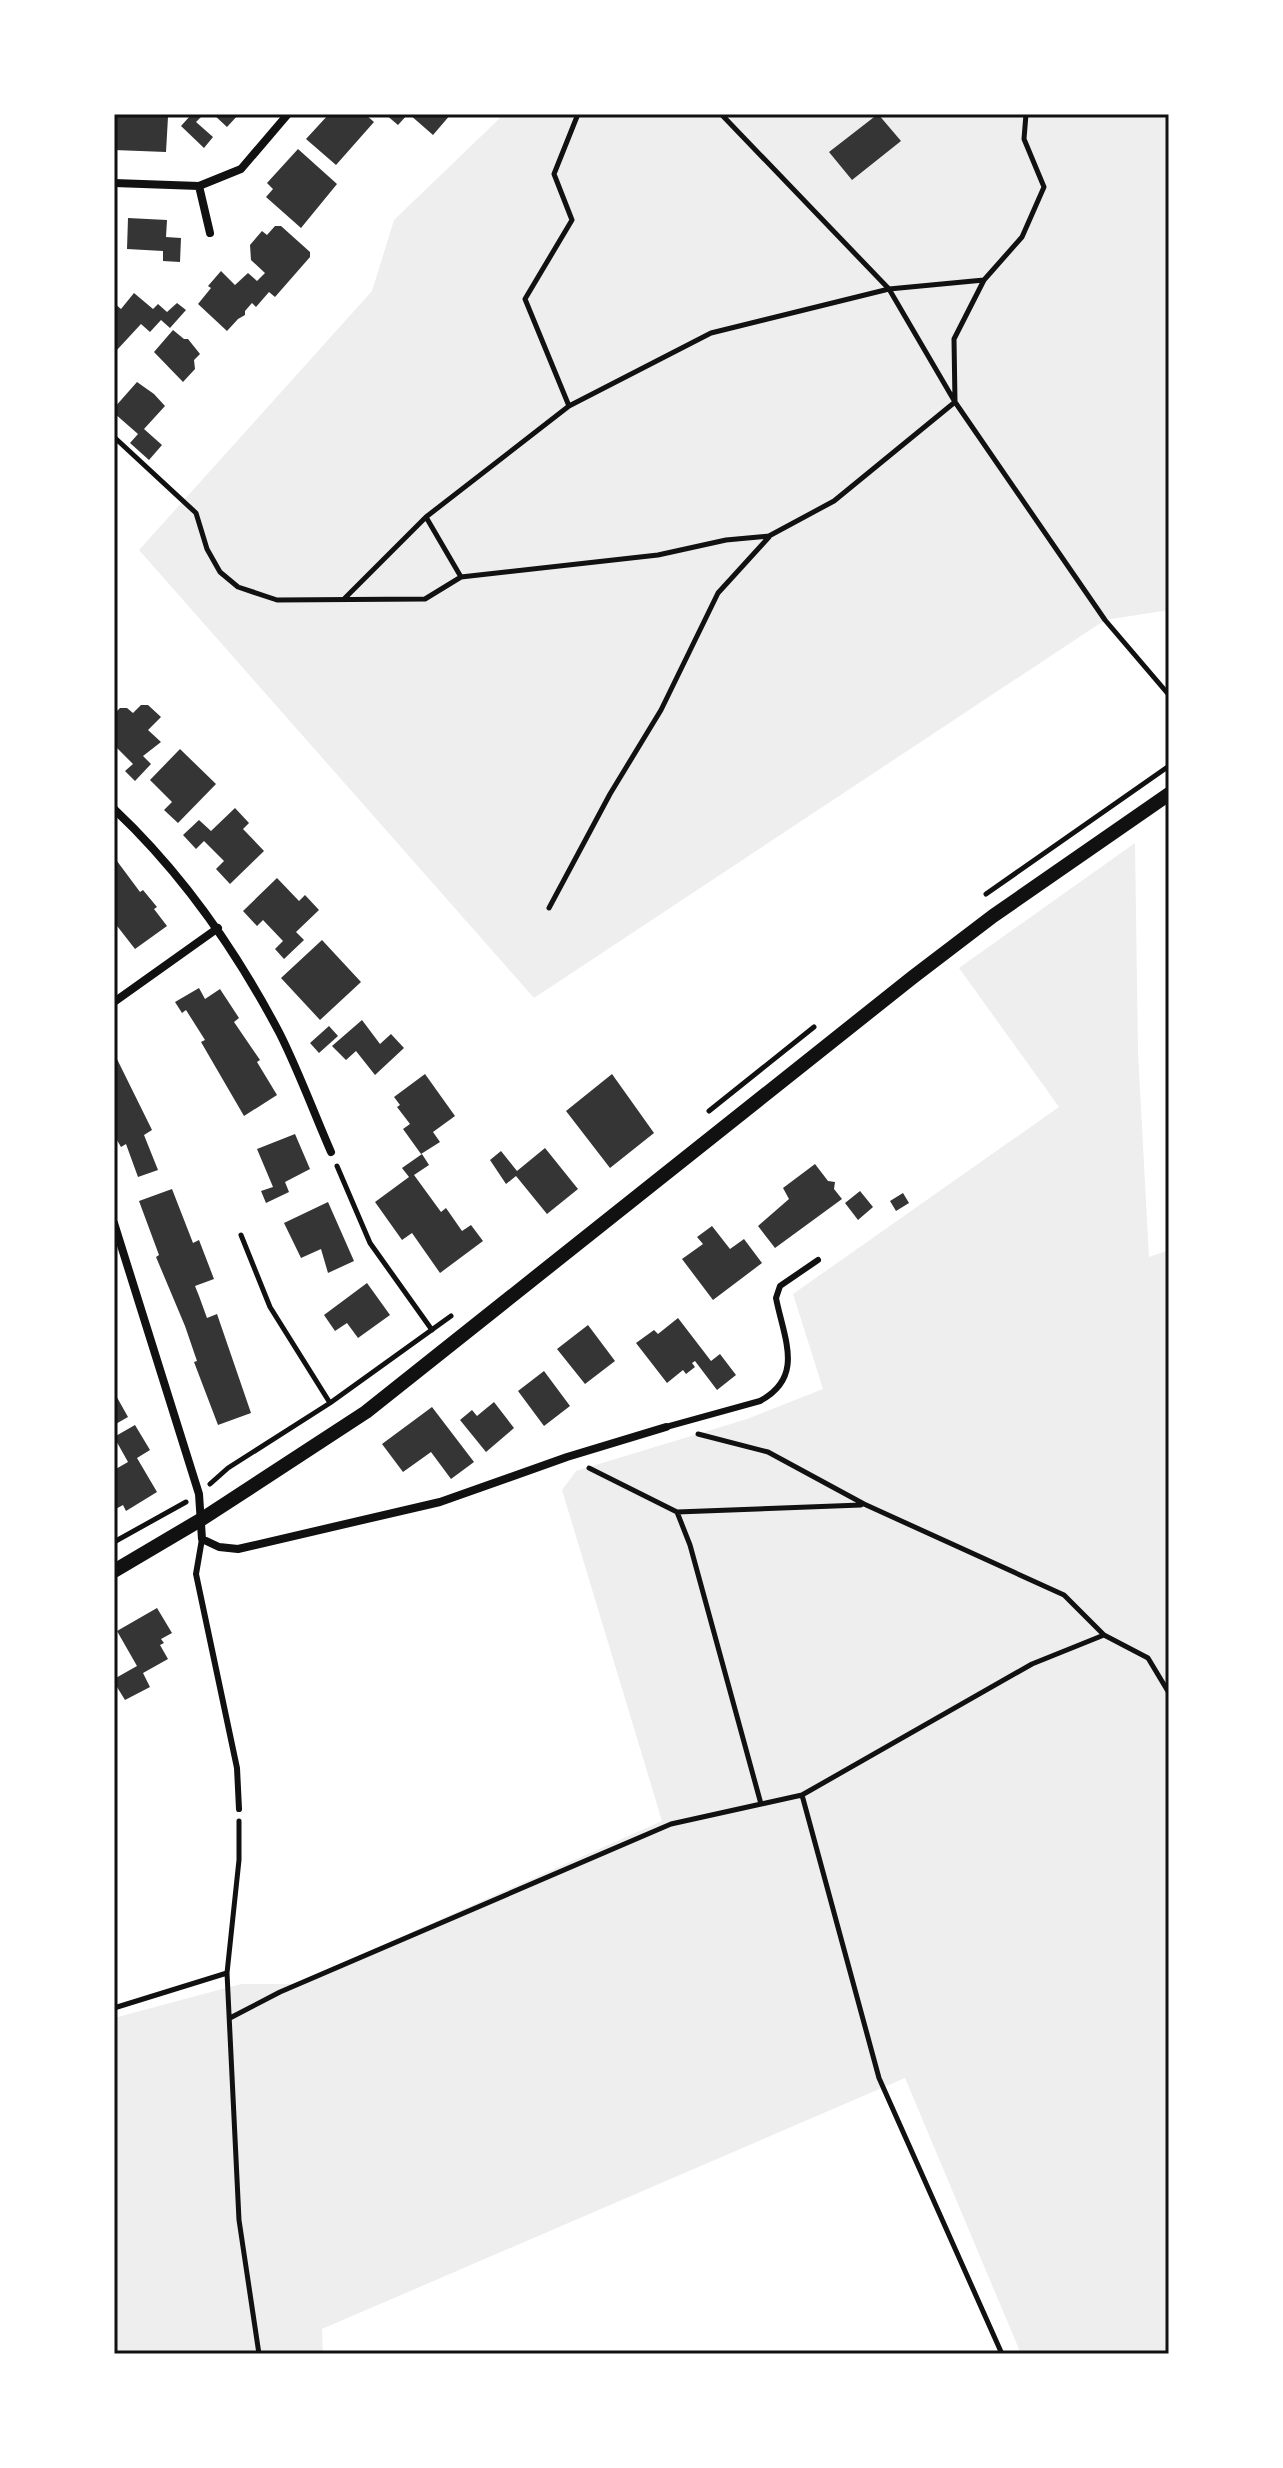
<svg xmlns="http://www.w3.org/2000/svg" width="1283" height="2468" viewBox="0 0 1283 2468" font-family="'Fira Sans Condensed',sans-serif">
<rect width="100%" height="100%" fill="#fff"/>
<!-- green -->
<path fill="#eee" d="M 500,114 L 1169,114 L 1169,610 L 1105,620 L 534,998 L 139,550 L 372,291 L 394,220 L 499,119 Z
M 1135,843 L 1138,1053 L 1149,1257 L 1169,1250 L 1169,2354 L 1021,2354 L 905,2078 L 322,2329 L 323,2354 L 114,2354 L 114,2018 L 241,1984 L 295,1984 L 662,1821 L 562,1490 L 576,1471 L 747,1419 L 823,1389 L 793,1294 L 1059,1107 L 959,968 Z"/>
<!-- building -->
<path fill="#353535" d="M 114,114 L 155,114 L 155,117 L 168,117 L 166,152 L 114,150 Z
M 187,114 L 204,114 L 196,122 L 213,137 L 204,148 L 181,126 L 190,116 Z
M 213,114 L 239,114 L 227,127 Z
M 329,114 L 365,114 L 374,122 L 336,165 L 306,139 Z
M 385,114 L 408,114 L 398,125 Z
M 409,114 L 451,114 L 433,135 Z
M 878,114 L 901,141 L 852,180 L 829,152 Z
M 298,149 L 337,184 L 301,228 L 266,197 L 273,189 L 267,183 Z
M 128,218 L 167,220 L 166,237 L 181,238 L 180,262 L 163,261 L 163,251 L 127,249 Z
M 275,226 L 281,226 L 310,252 L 310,257 L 275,297 L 269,292 L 256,307 L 252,303 L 245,311 L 245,315 L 238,319 L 227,331 L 198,304 L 211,288 L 208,286 L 221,271 L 235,285 L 248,273 L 257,281 L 265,273 L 251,260 L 250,245 L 262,231 L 267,235 Z
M 134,293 L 153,309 L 158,304 L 167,312 L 177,303 L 186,310 L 170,328 L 161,320 L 150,332 L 141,324 L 116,351 L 114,349 L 114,303 L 121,309 Z
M 173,330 L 184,339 L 188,339 L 200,354 L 194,360 L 195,369 L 183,382 L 154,352 Z
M 137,382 L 154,394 L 165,406 L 144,429 L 162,445 L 149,460 L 130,443 L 138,434 L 114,413 L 114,408 Z
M 141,705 L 148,705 L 161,717 L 148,730 L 161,742 L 143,756 L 151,764 L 135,781 L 125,771 L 133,764 L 114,745 L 114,710 L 116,712 L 120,708 L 127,708 L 133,713 Z
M 180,749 L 216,784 L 178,823 L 164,810 L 172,802 L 150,780 Z
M 235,808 L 249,823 L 243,829 L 264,851 L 230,884 L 216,869 L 224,861 L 204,841 L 196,849 L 183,835 L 199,820 L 211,831 Z
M 114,857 L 140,892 L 143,890 L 157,907 L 154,909 L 167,926 L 135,949 L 114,922 Z
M 277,878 L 299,901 L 305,895 L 319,910 L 296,932 L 304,940 L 284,959 L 275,949 L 283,941 L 263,920 L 257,926 L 243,911 Z
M 322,940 L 361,982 L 320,1020 L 281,978 Z
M 199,988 L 205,999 L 220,989 L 239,1018 L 234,1022 L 260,1060 L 257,1062 L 277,1095 L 244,1116 L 201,1042 L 205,1040 L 186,1010 L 182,1013 L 175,1002 Z
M 362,1020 L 380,1044 L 391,1034 L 404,1048 L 375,1075 L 356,1051 L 346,1060 L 332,1046 Z
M 329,1026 L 338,1036 L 319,1053 L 310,1043 Z
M 114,1053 L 152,1130 L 144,1135 L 158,1170 L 138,1177 L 126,1144 L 121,1147 L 114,1135 Z
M 425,1074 L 455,1116 L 433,1132 L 440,1142 L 421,1154 L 403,1129 L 410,1124 L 397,1107 L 400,1105 L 394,1097 Z
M 612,1074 L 654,1133 L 610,1168 L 566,1111 Z
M 295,1134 L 310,1169 L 285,1182 L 289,1192 L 266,1203 L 261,1191 L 273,1187 L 257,1149 Z
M 545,1148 L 578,1189 L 547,1214 L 516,1176 L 506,1184 L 490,1160 L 501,1151 L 517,1171 Z
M 422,1154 L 429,1165 L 414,1175 L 441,1212 L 446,1208 L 462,1231 L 471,1225 L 483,1241 L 440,1273 L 412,1233 L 402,1240 L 375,1202 L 409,1177 L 402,1168 Z
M 815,1164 L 828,1181 L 835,1182 L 834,1189 L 842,1199 L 775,1248 L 758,1226 L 789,1199 L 783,1188 Z
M 172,1189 L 193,1243 L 199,1240 L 214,1279 L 195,1286 L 199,1296 L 207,1318 L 217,1314 L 251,1413 L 218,1425 L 194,1362 L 197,1361 L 185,1326 L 156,1257 L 159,1255 L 139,1201 Z
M 860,1191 L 873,1207 L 858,1220 L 845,1203 Z
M 903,1193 L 909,1203 L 896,1211 L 890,1201 Z
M 328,1202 L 354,1261 L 328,1273 L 321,1249 L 301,1258 L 284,1223 Z
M 712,1226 L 730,1249 L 744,1239 L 762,1263 L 713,1300 L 682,1259 L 703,1244 L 697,1237 Z
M 367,1283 L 390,1315 L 358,1338 L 347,1323 L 335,1331 L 324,1315 Z
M 678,1318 L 711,1361 L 720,1354 L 736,1375 L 717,1390 L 695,1361 L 692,1363 L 695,1367 L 686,1374 L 683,1370 L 667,1383 L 636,1343 L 654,1330 L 658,1334 Z
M 588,1325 L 615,1361 L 585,1384 L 557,1349 Z
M 544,1371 L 570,1406 L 544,1426 L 518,1391 Z
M 114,1392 L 128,1417 L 114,1425 Z
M 494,1402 L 514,1428 L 486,1452 L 460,1420 L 472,1410 L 477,1416 Z
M 432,1407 L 474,1462 L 451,1479 L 431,1452 L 403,1472 L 382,1444 Z
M 135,1425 L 150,1450 L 137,1458 L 157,1492 L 126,1511 L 123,1505 L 114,1510 L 114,1470 L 128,1462 L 114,1437 Z
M 157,1608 L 172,1633 L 161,1639 L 164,1643 L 160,1645 L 168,1659 L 143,1673 L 150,1687 L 125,1700 L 117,1687 L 114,1688 L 114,1679 L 137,1666 L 117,1631 Z"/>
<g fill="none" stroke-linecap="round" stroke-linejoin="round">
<!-- path -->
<path stroke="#111" stroke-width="5" d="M 721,114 L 889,289 L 955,402 L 1105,620 L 1169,695
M 569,406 L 525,299 L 572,220 L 554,174 L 578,114
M 114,437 L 196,513 L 207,549 L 220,572 L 238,587 L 277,600 L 425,599 L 461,577 L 658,555 L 726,540 L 769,536 L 834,501 L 955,402 L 954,339 L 984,280
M 426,517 L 461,577
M 345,598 L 426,517 L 569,406 L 711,333 L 889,289 L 984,280 L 1022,237 L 1044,187 L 1024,139 L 1026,114
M 986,894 L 1169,766
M 549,908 L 610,794 L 661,710 L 718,593 L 769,537
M 709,1111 L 814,1027
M 337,1166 L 370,1243 L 432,1330
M 241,1235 L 270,1307 L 330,1403
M 698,1434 L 768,1452 L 864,1504 L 1064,1595 L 1104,1635
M 589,1468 L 677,1512 L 861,1505
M 210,1484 L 228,1468 L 330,1403 L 451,1316
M 677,1512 L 690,1545 L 761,1804
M 114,1542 L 186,1502
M 802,1795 L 879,2078 L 1002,2354
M 239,1821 L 239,1860 L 227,1973 L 239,2220 L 259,2354
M 114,2008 L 227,1973
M 230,2018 L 280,1992 L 671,1824 L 802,1795 L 1032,1664 L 1104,1635 L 1148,1658 L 1169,1693"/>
<!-- service -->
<path stroke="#111" stroke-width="6" d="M 666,1427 L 760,1401 C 805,1377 784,1339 776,1298 L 780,1286 L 818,1260
M 202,1539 L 196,1574 L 237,1768 L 239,1809"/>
<!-- minor -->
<path stroke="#111" stroke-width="8" d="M 114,183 L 199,186 L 241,169 L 288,114
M 199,186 L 210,233
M 114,809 C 182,873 237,952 280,1034 C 299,1072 314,1113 331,1152
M 114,1002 L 218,928
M 114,1223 L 199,1494 L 202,1539 L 219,1547 L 238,1549 L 440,1502 L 567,1457 L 666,1427"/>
<!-- tertiary -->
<path stroke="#111" stroke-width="14" d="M 114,1571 L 202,1519 L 366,1412 L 913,977 L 993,916 L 1169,794"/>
</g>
<!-- border -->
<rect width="1283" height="2468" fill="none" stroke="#ffffff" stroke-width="232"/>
<rect x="116" y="116" width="1051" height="2236" fill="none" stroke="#111" stroke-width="3"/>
</svg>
